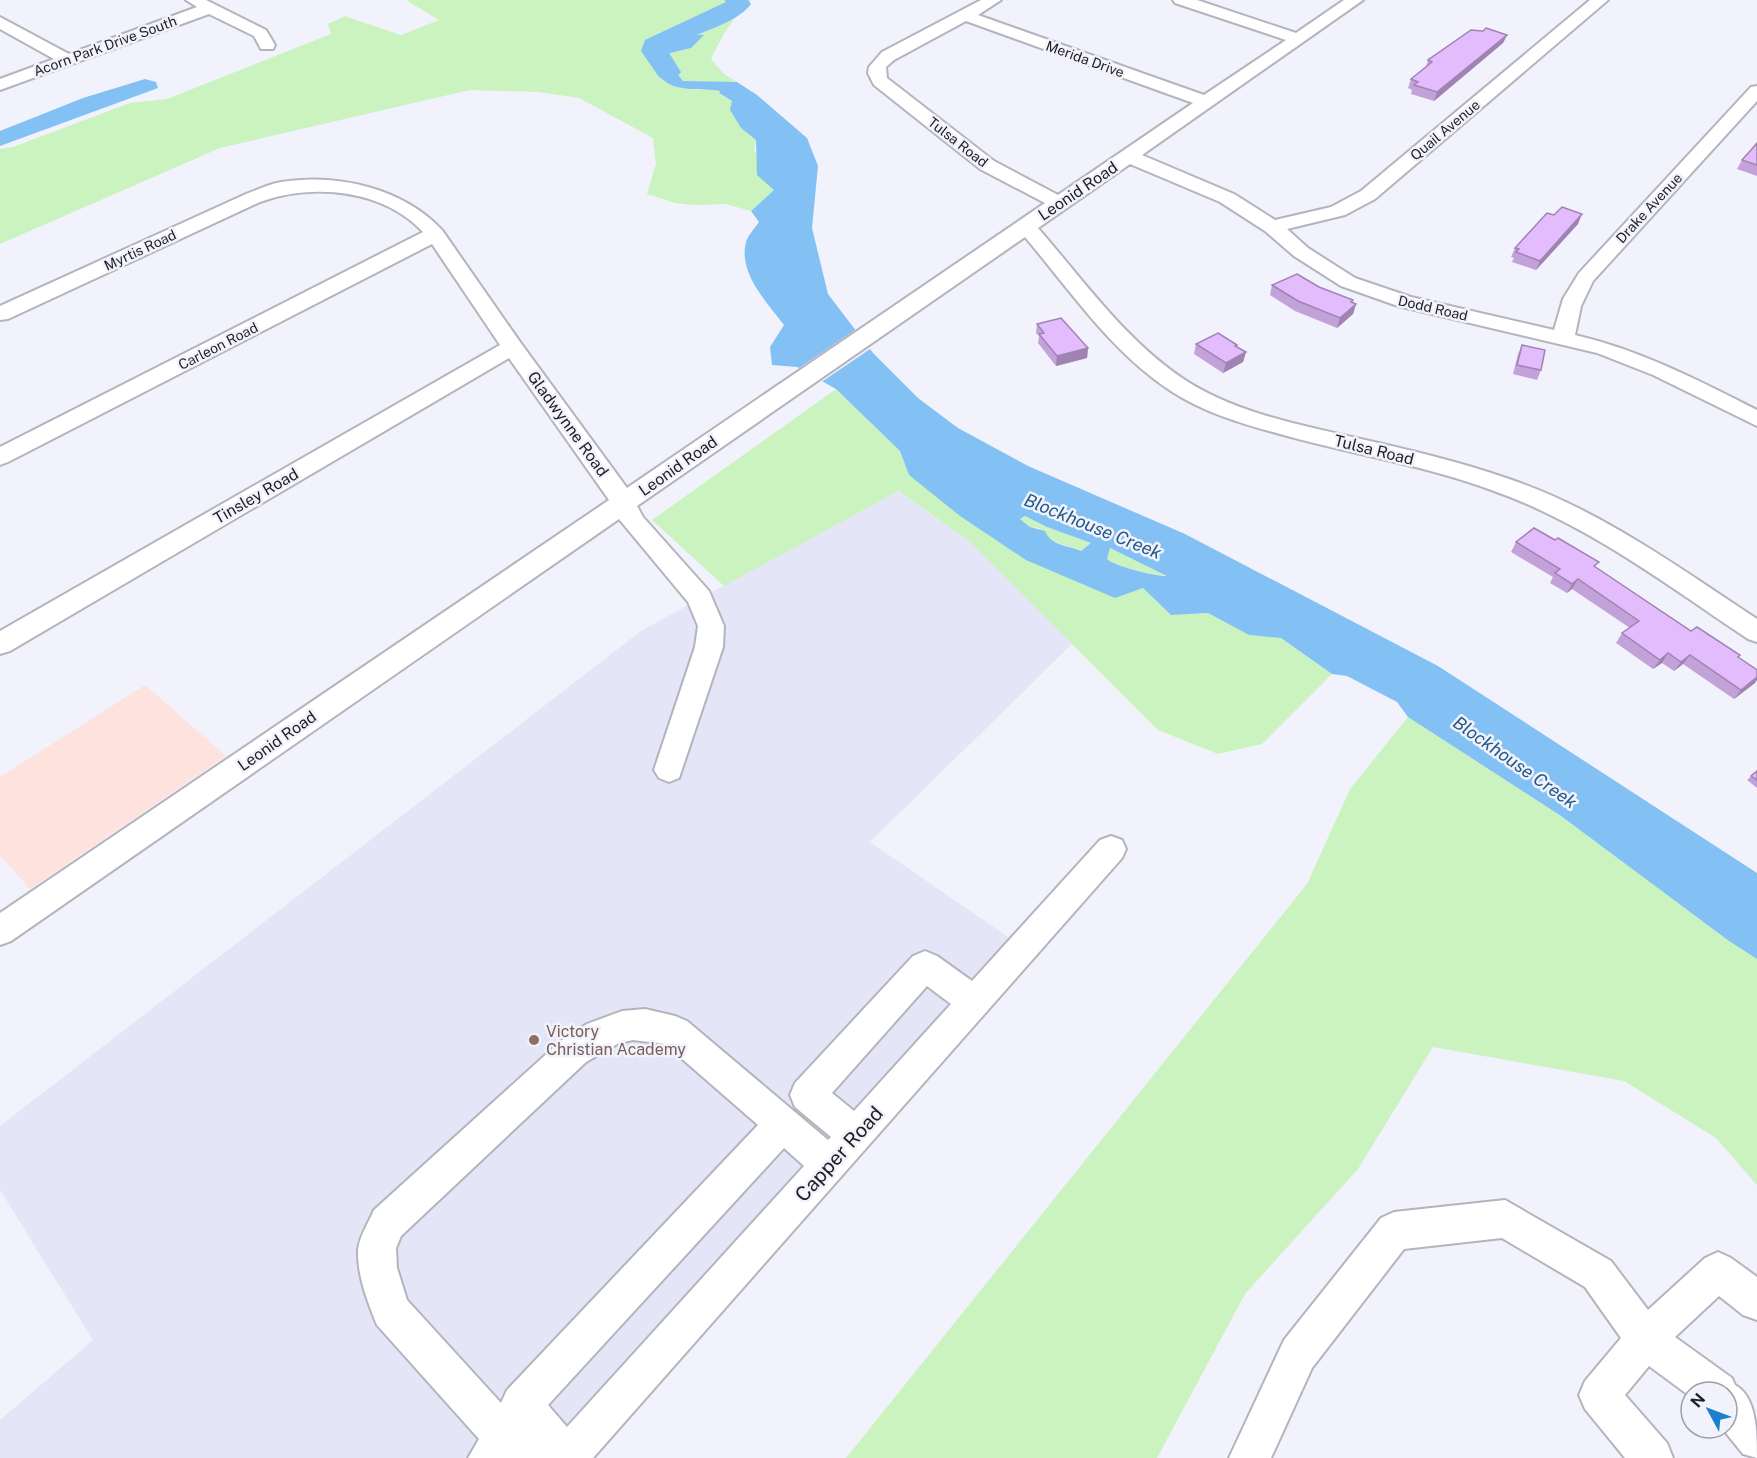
<svg xmlns="http://www.w3.org/2000/svg" width="1757" height="1458" viewBox="0 0 1757 1458" font-family="'Public Sans',sans-serif">
<rect width="100%" height="100%" fill="#f2f2fc"/>
<!-- commercial -->
<path fill="#fde2de" d="M 145,685 L 226,756 L 30,889 L 0,855 L 0,777 Z"/>
<!-- built -->
<path fill="#e4e5f6" d="M 897,491 L 969,541 L 1072,644 L 870,842 L 1033,954 L 583,1458 L 0,1458 L 0,1420 L 93,1340 L 0,1190 L 0,1126 L 641,631 Z"/>
<!-- green -->
<path fill="#cbf3c0" d="M 406,0 L 751,0 C 733,16 721,38 711,59 L 724,74 L 737,82 L 688,83 L 683,81 L 662,55 L 691,48 L 698,33 L 676,32 L 649,50 L 665,82 C 687,87 693,92 718,89 L 721,95 L 732,101 L 741,128 L 756,140 L 754,150 L 774,190 L 751,211 L 725,204 L 694,205 L 675,203 L 647,194 L 656,164 L 653,138 L 579,98 L 538,92 L 470,90 L 220,148 L 0,244 L 0,149 L 13,147 L 130,103 L 167,99 L 331,34 L 328,24 L 345,16 L 401,35 L 439,20 Z
M 836,389 L 900,451 L 909,475 L 1143,588 L 1171,615 L 1208,613 L 1249,635 L 1281,638 L 1332,674 L 1262,744 L 1218,754 L 1158,730 L 969,541 L 898,491 L 724,586 L 652,520 Z
M 1025,516 L 1047,527 L 1091,543 L 1081,551 C 1063,543 1053,545 1039,528 L 1030,527 L 1020,519 Z
M 1110,548 L 1169,576 C 1157,576 1116,567 1107,559 Z
M 1408,717 L 1561,816 L 1729,941 L 1757,959 L 1757,1185 L 1716,1138 L 1624,1081 L 1433,1047 L 1358,1169 L 1245,1294 L 1157,1458 L 846,1458 L 1307,884 L 1350,789 Z"/>
<!-- water -->
<path fill="#83c1f5" fill-rule="evenodd" d="M 665,32 L 704,35 L 691,48 L 662,55 L 683,81 L 737,82 L 757,95 L 807,138 L 818,166 L 812,228 L 828,294 L 873,353 L 918,398 L 958,428 L 1028,466 L 1185,534 L 1438,666 L 1757,873 L 1757,959 L 1729,941 L 1561,816 L 1408,717 L 1397,702 L 1347,676 L 1332,674 L 1281,638 L 1249,635 L 1208,613 L 1171,615 L 1143,588 L 1115,598 L 1026,560 L 960,516 L 909,475 L 900,451 L 836,389 L 797,367 L 772,365 L 770,347 L 784,325 C 766,301 738,273 746,242 C 748,235 755,228 759,222 L 751,211 L 774,190 L 757,175 L 756,140 L 741,128 L 730,110 L 732,101 L 719,93 L 720,91 C 700,87 675,94 659,76 L 661,72 L 649,50 L 650,45 ZM 1025,516 L 1047,527 L 1091,543 L 1081,551 C 1068,545 1051,546 1045,531 L 1030,527 L 1020,519 ZM 1110,548 L 1167,576 L 1168,576 C 1157,577 1114,566 1107,559 Z
M 145,79 L 156,82 L 158,88 L 0,146 L 0,131 L 83,98 Z"/>
<!-- pier -->
<path fill="#f2f2fc" d="M 858,328 L 873,347 L 820,383 L 796,370 Z"/>
<g fill="none" stroke-linecap="round" stroke-linejoin="round">
<!-- river -->
<path fill="#83c1f5" fill-rule="evenodd" d="M 724,0 L 748,0 L 751,4 C 736,25 689,35 666,48 L 681,72 L 677,77 L 668,80 L 659,77 L 641,51 L 645,40 L 726,2 Z"/>
<defs>
<path id="minor" d="M 186,0 L 206,0 L 266,30 L 275,45 L 273,49 L 261,49 L 254,36 L 209,14 L 0,90 L 0,79 L 54,59 L 0,29 L 0,17 L 69,54 L 197,7 Z
M 981,0 L 1001,0 L 978,15 L 1204,95 L 1286,40 L 1175,3 L 1173,0 L 1197,0 L 1296,33 L 1344,0 L 1363,0 L 1142,155 L 1234,194 L 1275,220 L 1331,207 L 1361,191 L 1590,0 L 1608,0 L 1375,199 L 1345,215 L 1287,229 L 1308,248 L 1355,278 L 1411,297 L 1554,330 L 1563,299 L 1579,273 L 1751,87 L 1757,86 L 1757,101 L 1593,281 L 1581,306 L 1575,335 C 1640,350 1698,380 1757,410 L 1757,426 L 1653,375 L 1597,353 L 1398,306 L 1341,286 L 1294,256 L 1265,231 L 1220,202 L 1130,164 L 1038,228 C 1084,281 1126,341 1185,380 C 1234,412 1296,424 1352,437 C 1405,449 1458,461 1509,479 C 1599,509 1678,567 1757,619 L 1757,642 L 1748,639 C 1667,585 1587,524 1494,491 C 1425,465 1351,454 1280,434 C 1242,424 1203,412 1171,391 C 1111,352 1070,290 1025,237 L 637,506 L 643,517 L 709,591 L 724,626 L 723,647 L 679,778 L 669,782 L 659,778 L 654,770 L 695,647 L 698,626 L 688,602 L 619,519 L 11,941 L 0,945 L 0,913 L 609,500 L 509,358 L 10,651 L 0,654 L 0,631 L 500,345 L 432,244 L 8,462 L 0,465 L 0,447 L 423,232 C 383,189 312,183 260,202 L 8,319 L 0,320 L 0,306 L 246,194 C 257,190 269,184 281,182 C 337,173 403,188 442,230 L 520,342 L 627,488 L 1045,203 L 980,169 L 874,85 L 868,73 L 869,67 L 882,52 ZM 966,21 L 1193,103 L 1058,195 L 994,161 L 887,78 L 886,67 L 894,60 Z
M 1111,836 L 1122,840 L 1126,849 L 1122,858 L 593,1458 L 468,1458 L 479,1439 L 377,1325 C 368,1303 357,1275 358,1250 C 359,1237 369,1222 374,1210 L 562,1040 L 587,1024 L 622,1011 L 645,1009 L 675,1016 L 687,1021 L 828,1140 L 831,1137 L 795,1107 L 790,1095 L 795,1083 L 913,956 L 925,951 L 937,956 L 972,981 L 1100,840 ZM 927,986 L 951,1004 L 854,1111 L 832,1093 ZM 633,1040 L 665,1044 L 758,1125 L 507,1390 L 501,1403 L 407,1300 L 397,1268 L 396,1248 L 401,1236 L 586,1062 L 619,1043 ZM 784,1148 L 804,1166 L 567,1427 L 548,1405 Z
M 1505,1200 L 1611,1261 L 1648,1310 L 1705,1258 L 1718,1252 L 1731,1258 L 1757,1277 L 1757,1320 L 1743,1315 L 1719,1296 L 1675,1337 L 1732,1378 L 1735,1385 C 1757,1397 1757,1433 1757,1458 L 1743,1454 L 1722,1428 L 1727,1428 L 1727,1392 L 1691,1392 L 1691,1397 L 1649,1366 L 1625,1395 L 1667,1443 L 1673,1458 L 1625,1458 L 1585,1409 L 1579,1395 L 1585,1381 L 1621,1338 L 1585,1287 L 1502,1238 L 1404,1249 L 1312,1368 L 1271,1458 L 1229,1458 L 1284,1340 L 1381,1218 L 1394,1212 Z"/>
</defs>
<!-- minor casing -->
<use href="#minor" stroke="#b3b4bd" stroke-width="4"/>
<!-- minor -->
<use href="#minor" fill="#fff" fill-rule="evenodd"/>
</g>
<!-- wall -->
<path fill="#c3a2da" d="M 1507,35 L 1503,43 L 1434,101 L 1411,94 L 1412,90 L 1408,88 L 1411,79 L 1426,67 L 1428,60 Z
M 1757,143 L 1757,176 L 1737,169 L 1742,160 Z
M 1578,224 L 1536,270 L 1512,262 L 1514,258 L 1511,257 L 1515,248 Z
M 1272,285 L 1319,287 L 1353,300 L 1352,303 L 1356,304 L 1353,314 L 1337,328 L 1295,311 L 1270,295 Z
M 1037,324 L 1088,348 L 1087,358 L 1056,366 L 1038,343 L 1039,336 L 1036,333 Z
M 1196,344 L 1237,345 L 1237,347 L 1246,352 L 1243,362 L 1223,373 L 1194,354 Z
M 1522,345 L 1541,370 L 1537,380 L 1513,374 L 1518,354 Z
M 1516,542 L 1595,567 L 1691,631 L 1738,658 L 1755,683 L 1734,699 L 1683,664 L 1674,671 L 1662,663 L 1653,669 L 1616,643 L 1622,633 L 1630,628 L 1572,589 L 1567,593 L 1550,583 L 1553,577 L 1511,552 Z
M 1757,771 L 1757,788 L 1747,780 Z"/>
<!-- shaded-wall -->
<path fill="#9f84b1" d="M 1507,35 L 1503,43 L 1434,101 L 1437,92 Z
M 1582,214 L 1578,224 L 1536,270 L 1540,261 Z
M 1353,300 L 1350,309 L 1356,304 L 1353,314 L 1337,328 L 1340,318 Z
M 1088,348 L 1087,358 L 1056,366 L 1057,356 Z
M 1246,352 L 1243,362 L 1223,373 L 1226,363 Z
M 1578,579 L 1572,589 L 1567,593 L 1572,584 Z
M 1668,653 L 1662,663 L 1653,669 L 1660,660 Z
M 1690,655 L 1683,664 L 1674,671 L 1681,662 Z
M 1757,677 L 1757,680 L 1755,683 L 1734,699 L 1741,690 Z"/>
<!-- building -->
<path fill="#e3bcfd" stroke="#9f84b1" stroke-width="1.5" d="M 1486,28 L 1507,35 L 1437,92 L 1414,85 L 1418,82 L 1411,79 L 1432,62 L 1428,60 L 1471,30 L 1483,31 Z
M 1757,143 L 1757,165 L 1742,160 L 1751,150 Z
M 1562,207 L 1582,214 L 1540,261 L 1516,252 L 1519,249 L 1515,248 L 1547,213 L 1554,215 Z
M 1297,274 L 1319,287 L 1353,300 L 1351,302 L 1356,304 L 1340,318 L 1298,301 L 1272,285 Z
M 1061,318 L 1088,348 L 1057,356 L 1039,334 L 1044,333 L 1037,324 Z
M 1218,333 L 1237,345 L 1235,346 L 1246,352 L 1226,363 L 1196,344 Z
M 1522,345 L 1545,350 L 1541,370 L 1517,365 Z
M 1534,528 L 1555,540 L 1558,538 L 1599,562 L 1594,566 L 1691,631 L 1697,627 L 1740,655 L 1738,657 L 1757,670 L 1757,677 L 1741,690 L 1690,655 L 1681,662 L 1668,653 L 1660,660 L 1622,633 L 1639,621 L 1578,579 L 1572,584 L 1555,573 L 1560,569 L 1516,542 Z
M 1757,771 L 1757,780 L 1751,776 Z"/>
<!-- markers -->
<circle fill="#8d6e63" stroke="#f2f2fc" stroke-width="2" cx="534" cy="1040" r="6"/>
<g text-anchor="middle" dominant-baseline="central" stroke-width="5" stroke-linejoin="round" paint-order="stroke">
<!-- far-street labels -->
<g font-size="14" fill="#1f1f22" stroke="#f2f2fc">
<text transform="translate(105 46) rotate(-20)">Acorn Park Drive South</text>
<text transform="translate(1085 59) rotate(20)">Merida Drive</text>
<text transform="translate(1445 130) rotate(-40)">Quail Avenue</text>
<text transform="translate(958 142) rotate(38)">Tulsa Road</text>
<text transform="translate(1649 208) rotate(-47)">Drake Avenue</text>
<text transform="translate(140 250) rotate(-25)">Myrtis Road</text>
<text transform="translate(1433 308) rotate(13)">Dodd Road</text>
<text transform="translate(218 346) rotate(-27)">Carleon Road</text>
</g>
<!-- street labels -->
<g font-size="16" fill="#1f1f22" stroke="#f2f2fc">
<text transform="translate(1078 191) rotate(-34)">Leonid Road</text>
<text transform="translate(568 424) rotate(54)">Gladwynne Road</text>
<text transform="translate(1374 450) rotate(14)">Tulsa Road</text>
<text transform="translate(678 466) rotate(-35)">Leonid Road</text>
<text transform="translate(256 496) rotate(-30)">Tinsley Road</text>
<text transform="translate(277 741) rotate(-35)">Leonid Road</text>
</g>
<!-- education labels -->
<g font-size="16" fill="#785e54" stroke="#f2f2fc" text-anchor="start">
<text x="546" y="1031">Victory<tspan x="546" dy="18">Christian Academy</tspan></text>
</g>
<!-- water labels -->
<g font-size="18" font-style="italic" fill="#225b86" stroke="#f2f2fc">
<text transform="translate(1093 526) rotate(22)">Blockhouse Creek</text>
<text transform="translate(1515 762) rotate(35)">Blockhouse Creek</text>
</g>
<!-- near-street labels -->
<g font-size="20" fill="#1f1f22" stroke="#f2f2fc">
<text transform="translate(839 1154) rotate(-48)">Capper Road</text>
</g>
</g>
<!-- north arrow -->
<g transform="translate(1709 1410) rotate(311)"><circle r="28" fill="#f2f2fc" stroke="#9e9ea5" stroke-width="1.5"/>
<path d="M0-4.5L10 22L0 15L-10 22Z" fill="#1c80cb"/>
<text y="-9" font-size="16" font-weight="bold" text-anchor="middle" fill="#1f1f22">N</text>
</g>
</svg>
